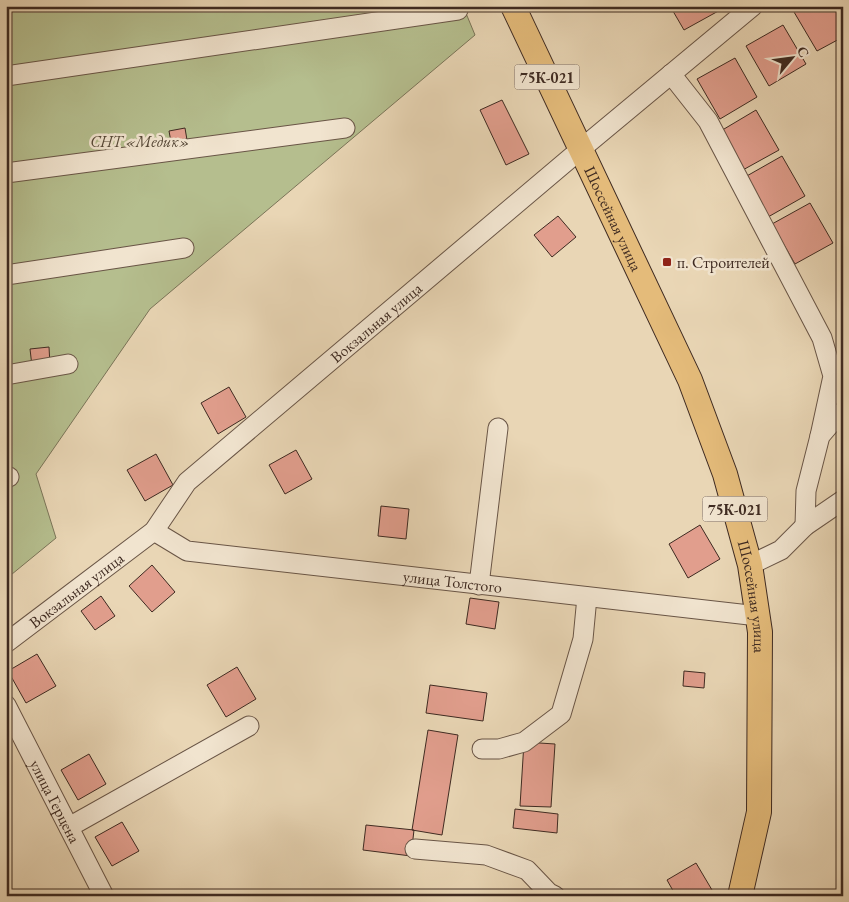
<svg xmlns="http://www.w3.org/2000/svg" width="849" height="902" viewBox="0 0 849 902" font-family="'EB Garamond',serif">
<rect width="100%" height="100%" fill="#e9d6b5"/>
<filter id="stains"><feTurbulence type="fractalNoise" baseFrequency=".004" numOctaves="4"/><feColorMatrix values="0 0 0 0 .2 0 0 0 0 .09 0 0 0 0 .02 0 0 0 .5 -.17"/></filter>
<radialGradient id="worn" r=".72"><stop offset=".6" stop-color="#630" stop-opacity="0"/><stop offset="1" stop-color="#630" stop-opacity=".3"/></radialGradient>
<!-- green -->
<path fill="#b5be8e" stroke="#7a7458" d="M 6,6 L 463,6 L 475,35 L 150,309 L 36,474 L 56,538 L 6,579 Z"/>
<!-- building -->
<path fill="#e19e8d" stroke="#3e2a21" d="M 670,6 L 720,6 L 722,9 L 684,30 Z
M 804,6 L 840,6 L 843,10 L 843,37 L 817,51 L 794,12 Z
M 783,25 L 806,64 L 769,86 L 746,46 Z
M 735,58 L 757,97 L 720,119 L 697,79 Z
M 502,100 L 529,154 L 506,165 L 480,110 Z
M 756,110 L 779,150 L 741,171 L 719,132 Z
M 185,128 L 187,140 L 171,142 L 169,131 Z
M 782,156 L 805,196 L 768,217 L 745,177 Z
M 810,203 L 833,243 L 795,264 L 772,224 Z
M 558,216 L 576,237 L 552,257 L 534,235 Z
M 49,347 L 50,365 L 32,366 L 30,349 Z
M 229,387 L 246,417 L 218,434 L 201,403 Z
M 296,450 L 312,479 L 285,494 L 269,465 Z
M 156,454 L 173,485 L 145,501 L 127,470 Z
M 381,506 L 409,509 L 406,539 L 378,536 Z
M 700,525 L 720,559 L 688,578 L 669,544 Z
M 152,565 L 175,592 L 152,612 L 129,586 Z
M 101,596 L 115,616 L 95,630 L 81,611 Z
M 470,598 L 499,602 L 495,629 L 466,624 Z
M 37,654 L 56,686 L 26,703 L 8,671 Z
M 237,667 L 256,699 L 226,717 L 207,685 Z
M 684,671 L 705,673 L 704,688 L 683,686 Z
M 430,685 L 487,693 L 483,721 L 426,713 Z
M 428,730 L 458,735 L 442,835 L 412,830 Z
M 524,742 L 555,744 L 551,807 L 520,806 Z
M 89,754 L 106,784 L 78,800 L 61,770 Z
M 515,809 L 558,814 L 557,833 L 513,828 Z
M 122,822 L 139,851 L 112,866 L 95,837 Z
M 366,825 L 414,830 L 411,856 L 363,850 Z
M 696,863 L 715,895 L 676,896 L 667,880 Z"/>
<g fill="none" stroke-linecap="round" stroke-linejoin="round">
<defs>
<g id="minor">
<path d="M 671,74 L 708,121 L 822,338 L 833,376 L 820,436"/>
<path d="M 6,76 L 458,10"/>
<path d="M 6,173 L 345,128"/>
<path d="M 6,275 L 184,248"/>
<path d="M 6,375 L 68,364"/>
<path d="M 6,478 L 9,477"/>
<path d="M 805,526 L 806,491 L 820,436 L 838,415 L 843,412"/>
<path id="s1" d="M 154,531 L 187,551 L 758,616"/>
<path d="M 750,565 L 781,550 L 805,526 L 843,500"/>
<path d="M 479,585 L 498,428"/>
<path id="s2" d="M 6,643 L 154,531 L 187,482 L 581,149 L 753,6"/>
<path id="s3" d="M 6,705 L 104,896"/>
<path d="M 482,749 L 499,749 L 524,742 L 561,714 L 583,639 L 587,597"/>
<path d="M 69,827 L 249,726"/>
<path d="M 415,849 L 486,855 L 527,870 L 549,893 L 555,896"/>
</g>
<g id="major">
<path id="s4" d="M 513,6 L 690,380 L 725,474 L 750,565 L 760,632 L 759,812 L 740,896"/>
</g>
</defs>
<!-- minor casing -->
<use href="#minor" stroke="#695546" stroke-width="21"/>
<!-- major casing -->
<use href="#major" stroke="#3e2a21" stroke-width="26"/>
<!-- minor -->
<use href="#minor" stroke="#f1e4cf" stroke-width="19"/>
<!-- major -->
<use href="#major" stroke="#e4bb7a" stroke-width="24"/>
</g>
<!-- markers -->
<rect fill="#8f2418" stroke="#f1e4cf" stroke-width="2" x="662" y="257" width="10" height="10" rx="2.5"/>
<g text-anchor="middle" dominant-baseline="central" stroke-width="5" stroke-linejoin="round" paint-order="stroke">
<!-- shield labels -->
<g fill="#f1e4cf" stroke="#746255" stroke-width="1">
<rect x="514.5" y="64.5" width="65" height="25" rx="4"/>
<rect x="702.5" y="496.5" width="65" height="25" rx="4"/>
</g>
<g font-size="15" font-weight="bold" fill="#3e2a21">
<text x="547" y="77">75К-021</text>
<text x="735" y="509">75К-021</text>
</g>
<!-- park labels -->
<g font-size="16" font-style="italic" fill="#564837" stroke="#f1e4cf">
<text x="140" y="141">СНТ «Медик»</text>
</g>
<!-- street labels -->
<g font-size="16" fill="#3e2a21" stroke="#f1e4cf">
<text stroke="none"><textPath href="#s4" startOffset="235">Шоссейная улица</textPath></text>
<text stroke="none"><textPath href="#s2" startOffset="492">Вокзальная улица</textPath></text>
<text stroke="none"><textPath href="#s1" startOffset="306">улица Толстого</textPath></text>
<text stroke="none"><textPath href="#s2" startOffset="88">Вокзальная улица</textPath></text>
<text stroke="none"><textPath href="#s4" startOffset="640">Шоссейная улица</textPath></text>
<text stroke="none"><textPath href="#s3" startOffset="108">улица Герцена</textPath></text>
</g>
<!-- poi labels -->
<g font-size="16" fill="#3e2a21" stroke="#f1e4cf" text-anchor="start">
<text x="677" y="262">п. Строителей</text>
</g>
</g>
<!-- margin -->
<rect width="849" height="902" fill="none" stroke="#e9d6b5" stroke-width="25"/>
<rect x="8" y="8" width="834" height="887" fill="none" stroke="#3e2a21" stroke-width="2.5"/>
<rect x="12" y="12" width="824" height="877" fill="none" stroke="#3e2a21"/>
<!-- north arrow -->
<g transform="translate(792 58) rotate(61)" stroke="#f1e4cf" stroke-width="4" paint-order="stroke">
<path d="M0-4L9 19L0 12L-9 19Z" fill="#3e2a21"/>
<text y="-8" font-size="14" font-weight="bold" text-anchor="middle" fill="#3e2a21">С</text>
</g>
<rect width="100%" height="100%" filter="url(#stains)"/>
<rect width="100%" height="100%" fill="url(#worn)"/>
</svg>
